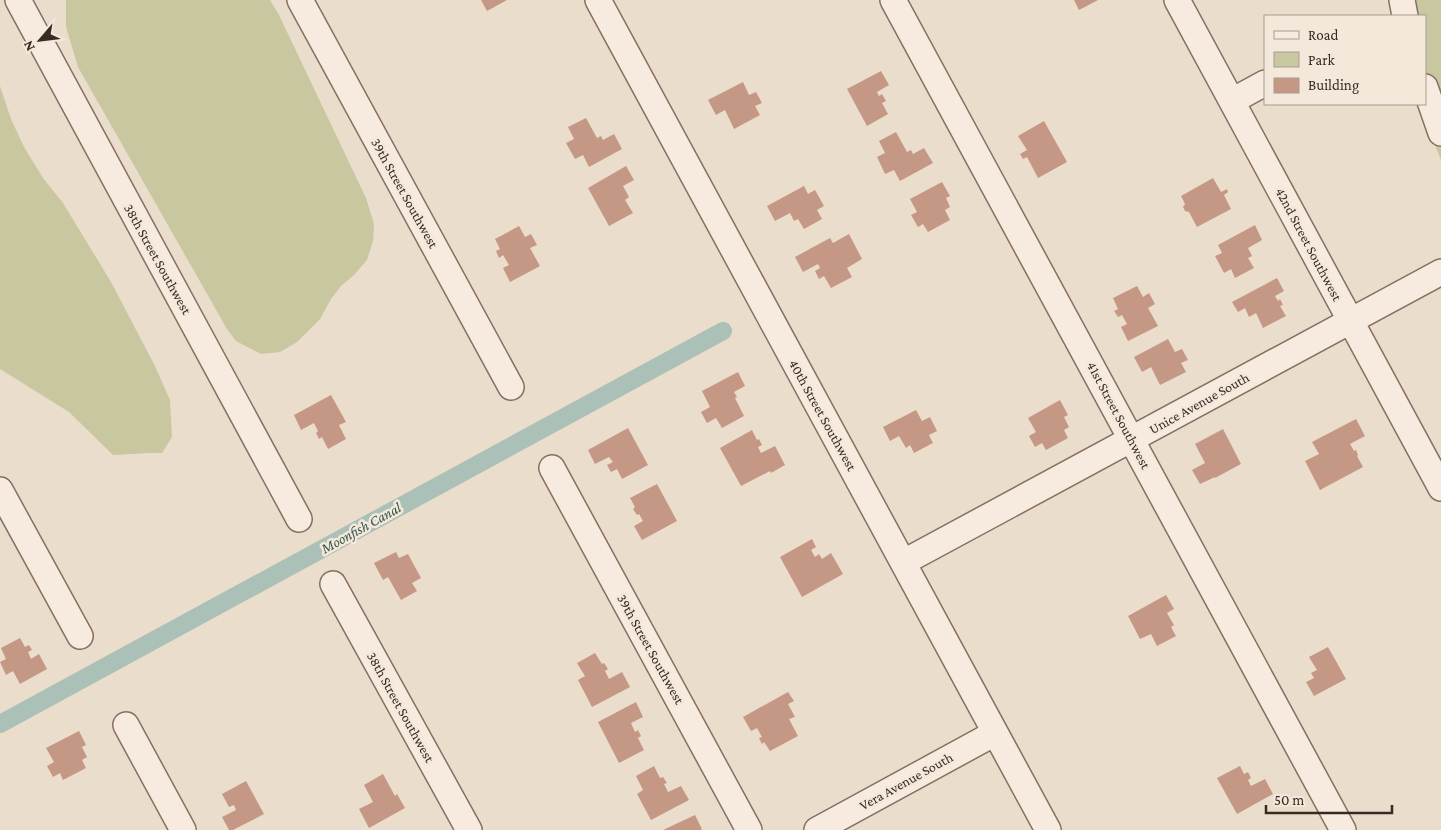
<svg xmlns="http://www.w3.org/2000/svg" width="1441" height="830" viewBox="0 0 1441 830" font-family="'Crimson Pro',serif">
<rect width="100%" height="100%" fill="#ebddcb"/>
<!-- green -->
<path fill="#c8c7a0" d="M 66,0 L 270,0 L 279,15 L 366,198 L 374,224 L 373,241 L 367,260 L 354,275 L 341,286 L 331,299 L 320,319 L 297,342 L 280,352 L 261,354 L 236,341 L 227,329 L 78,67 L 66,27 Z
M 1394,0 L 1441,0 L 1441,160 L 1418,104 L 1425,104 L 1425,16 L 1397,16 Z
M 0,86 L 11,119 L 24,147 L 43,178 L 63,203 L 111,282 L 154,364 L 170,400 L 172,437 L 162,453 L 148,453 L 113,455 L 69,412 L 0,369 Z"/>
<g fill="none" stroke-linecap="round" stroke-linejoin="round">
<!-- canal -->
<path stroke="#abc0b7" stroke-width="18" d="M 0,724 L 723,331"/>
</g>
<!-- building -->
<path fill="#c59785" d="M 481,0 L 507,0 L 487,11 Z
M 1074,0 L 1098,0 L 1079,10 Z
M 881,71 L 889,85 L 877,92 L 879,96 L 882,94 L 886,101 L 882,103 L 888,114 L 867,126 L 847,89 Z
M 743,82 L 749,95 L 756,92 L 762,103 L 755,106 L 760,115 L 734,129 L 725,110 L 716,115 L 708,100 Z
M 586,118 L 597,138 L 601,136 L 603,140 L 614,134 L 622,149 L 589,167 L 583,155 L 575,159 L 566,143 L 574,139 L 568,127 Z
M 1044,121 L 1067,162 L 1038,178 L 1027,157 L 1023,159 L 1020,154 L 1027,150 L 1018,136 Z
M 896,132 L 907,152 L 911,150 L 913,154 L 924,148 L 933,163 L 900,181 L 894,170 L 885,174 L 877,157 L 885,153 L 879,141 Z
M 626,166 L 634,180 L 623,186 L 629,197 L 625,200 L 633,213 L 609,226 L 588,188 Z
M 1213,178 L 1221,192 L 1227,189 L 1228,192 L 1224,195 L 1231,209 L 1197,227 L 1189,212 L 1185,211 L 1183,207 L 1185,204 L 1181,196 Z
M 942,182 L 950,196 L 946,198 L 950,207 L 945,210 L 950,220 L 928,232 L 923,224 L 918,227 L 911,215 L 917,212 L 910,199 Z
M 804,186 L 808,194 L 815,190 L 824,206 L 817,210 L 822,219 L 804,229 L 798,219 L 794,221 L 790,213 L 775,221 L 767,206 Z
M 1255,225 L 1262,240 L 1248,248 L 1252,256 L 1248,258 L 1254,268 L 1235,278 L 1231,269 L 1224,273 L 1215,256 L 1222,253 L 1218,245 Z
M 519,226 L 525,237 L 531,234 L 537,245 L 530,248 L 540,266 L 510,282 L 503,268 L 509,265 L 503,255 L 499,258 L 496,251 L 500,249 L 495,239 Z
M 849,234 L 862,259 L 847,268 L 852,277 L 831,288 L 824,276 L 819,279 L 815,271 L 820,268 L 818,264 L 803,272 L 795,257 L 830,238 L 833,243 Z
M 1277,278 L 1284,291 L 1275,296 L 1278,301 L 1280,299 L 1283,305 L 1280,306 L 1286,316 L 1263,328 L 1256,313 L 1249,317 L 1245,308 L 1238,312 L 1232,302 Z
M 1137,286 L 1143,297 L 1149,293 L 1155,304 L 1148,308 L 1158,326 L 1128,341 L 1121,327 L 1127,324 L 1122,315 L 1118,317 L 1114,311 L 1118,309 L 1113,298 Z
M 1168,339 L 1175,352 L 1182,349 L 1188,360 L 1181,363 L 1186,372 L 1160,385 L 1151,367 L 1142,372 L 1134,357 Z
M 738,372 L 745,386 L 734,392 L 737,397 L 735,398 L 744,416 L 722,428 L 716,418 L 707,423 L 701,412 L 710,407 L 702,391 Z
M 331,395 L 346,422 L 339,425 L 346,439 L 328,449 L 322,437 L 319,439 L 316,433 L 318,431 L 314,423 L 301,430 L 294,415 Z
M 1060,400 L 1068,415 L 1064,417 L 1069,427 L 1064,430 L 1068,438 L 1046,450 L 1042,443 L 1035,447 L 1029,436 L 1036,432 L 1028,418 Z
M 916,410 L 922,421 L 930,417 L 937,431 L 929,435 L 933,443 L 914,453 L 910,445 L 906,448 L 899,436 L 890,441 L 883,427 Z
M 1356,419 L 1365,436 L 1350,444 L 1354,451 L 1356,450 L 1358,455 L 1357,456 L 1363,467 L 1320,490 L 1305,461 L 1319,454 L 1312,442 Z
M 628,428 L 648,465 L 622,479 L 617,469 L 611,472 L 607,465 L 613,462 L 609,457 L 595,464 L 588,450 Z
M 1223,429 L 1241,464 L 1215,478 L 1215,477 L 1200,484 L 1192,470 L 1205,463 L 1195,444 Z
M 752,430 L 757,440 L 759,439 L 762,445 L 758,447 L 761,453 L 775,446 L 785,465 L 771,473 L 770,471 L 741,486 L 720,448 Z
M 657,484 L 677,521 L 642,540 L 634,526 L 643,521 L 639,514 L 637,515 L 633,509 L 635,507 L 630,498 Z
M 812,539 L 816,547 L 811,550 L 815,557 L 819,554 L 822,559 L 831,553 L 843,574 L 802,597 L 780,557 Z
M 396,552 L 399,558 L 408,554 L 421,578 L 412,583 L 417,591 L 401,600 L 388,577 L 383,580 L 374,563 Z
M 1166,595 L 1174,609 L 1167,613 L 1174,625 L 1171,627 L 1176,636 L 1157,646 L 1151,634 L 1140,639 L 1128,616 Z
M 20,638 L 25,647 L 29,645 L 32,650 L 28,652 L 31,659 L 39,654 L 47,669 L 20,684 L 13,671 L 6,675 L 0,662 L 6,659 L 1,648 Z
M 1328,647 L 1346,679 L 1314,696 L 1306,682 L 1314,678 L 1311,673 L 1317,670 L 1309,657 Z
M 595,653 L 602,664 L 604,663 L 608,669 L 605,671 L 609,679 L 622,672 L 630,687 L 592,707 L 578,680 L 585,676 L 577,663 Z
M 788,692 L 794,701 L 788,704 L 795,717 L 789,719 L 798,736 L 770,751 L 764,742 L 762,744 L 759,738 L 762,737 L 757,728 L 751,731 L 743,717 Z
M 636,702 L 643,717 L 631,723 L 635,732 L 638,730 L 641,736 L 638,738 L 644,750 L 619,763 L 598,722 Z
M 79,731 L 86,745 L 82,747 L 87,757 L 82,760 L 86,768 L 63,780 L 60,773 L 53,777 L 47,766 L 54,762 L 46,748 Z
M 654,766 L 660,778 L 663,777 L 667,783 L 664,784 L 668,792 L 681,786 L 689,800 L 651,820 L 637,794 L 643,790 L 636,776 Z
M 1240,766 L 1244,774 L 1248,772 L 1251,778 L 1248,780 L 1251,786 L 1265,779 L 1273,794 L 1237,814 L 1217,778 Z
M 383,774 L 395,796 L 397,794 L 405,808 L 369,828 L 359,809 L 373,802 L 364,785 Z
M 246,781 L 264,814 L 233,830 L 229,830 L 222,817 L 236,810 L 234,805 L 229,807 L 222,794 Z
M 695,815 L 702,829 L 701,830 L 663,830 Z"/>
<g fill="none" stroke-linecap="round" stroke-linejoin="round">
<defs>
<path id="minor" d="M 18,0 L 299,519
M 300,0 L 511,387
M 598,0 L 1048,830
M 893,0 L 1343,830
M 1177,0 L 1441,488
M 1402,0 L 1405,16
M 1425,87 L 1441,133
M 1232,101 L 1265,83
M 552,468 L 749,830
M 0,490 L 80,636
M 904,562 L 1441,272
M 333,584 L 469,830
M 126,725 L 183,830
M 817,830 L 995,733"/>
</defs>
<!-- minor casing -->
<use href="#minor" stroke="#866f61" stroke-width="28"/>
<!-- minor -->
<use href="#minor" stroke="#f6ebde" stroke-width="25"/>
</g>
<g text-anchor="middle" dominant-baseline="central" stroke-width="5" stroke-linejoin="round" paint-order="stroke">
<!-- street labels -->
<g font-size="14" fill="#382a23" stroke="#f3e8da">
<text transform="translate(405 193) rotate(61)">39th Street Southwest</text>
<text transform="translate(1309 244) rotate(62)">42nd Street Southwest</text>
<text transform="translate(158 259) rotate(61)">38th Street Southwest</text>
<text transform="translate(1199 403) rotate(-29)">Unice Avenue South</text>
<text transform="translate(823 415) rotate(61)">40th Street Southwest</text>
<text transform="translate(1119 415) rotate(62)">41st Street Southwest</text>
<text transform="translate(651 649) rotate(61)">39th Street Southwest</text>
<text transform="translate(401 707) rotate(61)">38th Street Southwest</text>
<text transform="translate(906 781) rotate(-29)">Vera Avenue South</text>
</g>
<!-- water labels -->
<g font-size="15" font-style="italic" fill="#34564f" stroke="#f3e8da">
<text transform="translate(361 528) rotate(-29)">Moonfish Canal</text>
</g>
</g>
<!-- legend -->
<rect x="1264" y="15" width="162" height="90" fill="#f3e8da" stroke="#a89c91"/>
<rect x="1274" y="31" width="25" height="8" fill="#f6ebde" stroke="#a89c91"/>
<text x="1308" y="40" font-size="15" fill="#382a23">Road</text>
<rect x="1274" y="52" width="25" height="15" fill="#c8c7a0" stroke="#a89c91"/>
<text x="1308" y="65" font-size="15" fill="#382a23">Park</text>
<rect x="1274" y="78" width="25" height="15" fill="#c59785" stroke="#a89c91"/>
<text x="1308" y="90" font-size="15" fill="#382a23">Building</text>
<!-- north arrow -->
<g transform="translate(40 40) rotate(242)" stroke="#f3e8da" stroke-width="4" paint-order="stroke">
<path d="M0-4L9 19L0 12L-9 19Z" fill="#382a23"/>
<text y="-8" font-size="14" font-weight="bold" text-anchor="middle" fill="#382a23">N</text>
</g>
<!-- scale -->
<path d="M1266 805v8h126v-8" fill="none" stroke="#382a23" stroke-width="2.5"/>
<text x="1274" y="805" font-size="15" fill="#382a23" stroke="#f3e8da" stroke-width="4" paint-order="stroke">50 m</text>
</svg>
